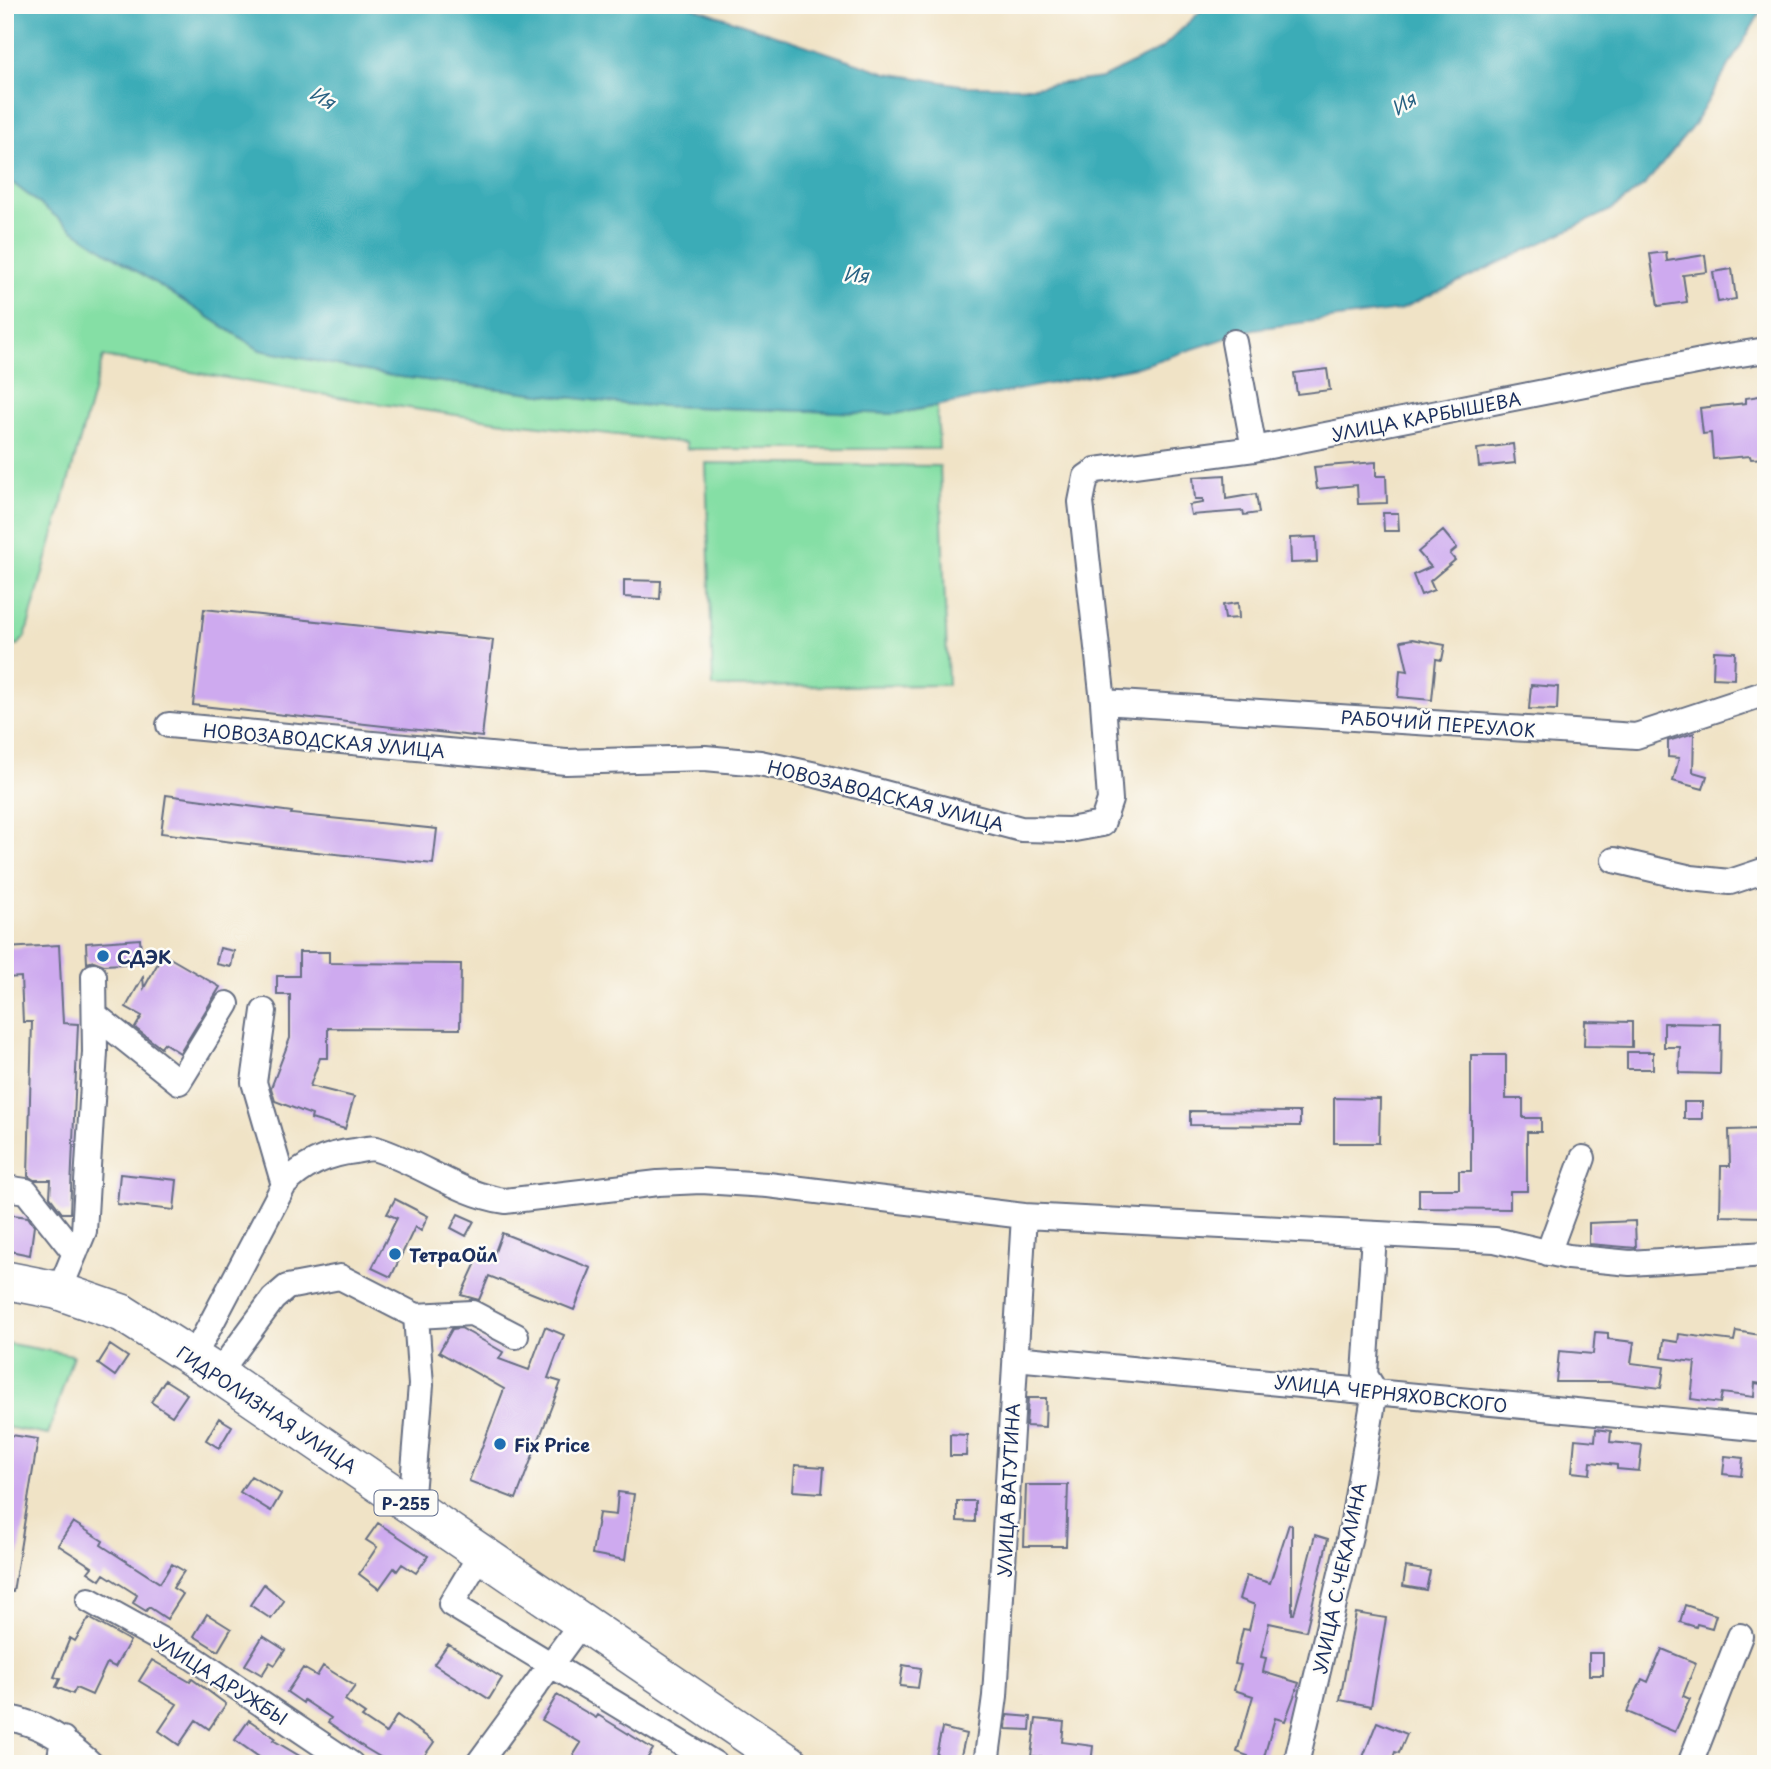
<svg xmlns="http://www.w3.org/2000/svg" width="1771" height="1769" viewBox="0 0 1771 1769" font-family="'Playpen Sans',sans-serif">
<rect width="100%" height="100%" fill="#fdfcf7"/>
<filter id="ink" filterUnits="userSpaceOnUse"><feTurbulence type="fractalNoise" baseFrequency=".0143" numOctaves="2"/><feDisplacementMap in="SourceGraphic" scale="14" xChannelSelector="R" yChannelSelector="G"/><feConvolveMatrix kernelMatrix="1 2 1 2 8 2 1 2 1" color-interpolation-filters="sRGB"/></filter>
<filter id="wash" filterUnits="userSpaceOnUse"><feTurbulence type="fractalNoise" baseFrequency=".00686" numOctaves="4" result="noise"/><feDisplacementMap in="SourceGraphic" scale="28" xChannelSelector="R" yChannelSelector="G"/><feGaussianBlur stdDeviation="1.57" result="paint"/><feColorMatrix in="noise" values="0 0 0 0 0 0 0 0 0 0 0 0 0 0 0 0 0 1.4 0 .05"/><feComposite in="paint" operator="in"/></filter>
<g filter="url(#wash)">
<rect width="100%" height="100%" fill="#f0e3c6"/>
<!-- green -->
<path fill="#85dfa5" stroke="#508782" stroke-width="2" d="M 5,177 L 76,232 L 260,350 L 392,376 L 633,405 L 895,414 L 937,406 L 939,449 L 687,449 L 686,443 L 497,421 L 368,402 L 103,357 L 25,637 L 18,645 L 5,646 Z
M 706,463 L 940,466 L 948,685 L 713,687 Z
M 5,1343 L 73,1355 L 48,1435 L 5,1427 Z"/>
<!-- water -->
<path fill="#3bacb7" stroke="#2b6e8a" stroke-width="2" d="M 5,5 L 687,5 L 887,73 L 967,86 L 1033,87 L 1102,78 L 1161,49 L 1207,5 L 1765,5 L 1693,126 L 1646,184 L 1611,210 L 1399,310 L 1254,329 L 1141,366 L 895,414 L 633,405 L 392,376 L 260,350 L 76,232 L 5,177 Z"/>
<g id="blocks">
<!-- building -->
<path fill="#ceaaef" d="M 1666,252 L 1667,261 L 1705,255 L 1707,272 L 1683,275 L 1687,302 L 1658,306 L 1650,254 Z
M 1732,269 L 1736,299 L 1718,302 L 1713,272 Z
M 1327,369 L 1330,390 L 1297,394 L 1294,373 Z
M 1766,395 L 1766,458 L 1751,459 L 1750,456 L 1713,459 L 1711,433 L 1703,434 L 1700,408 L 1746,403 L 1746,398 Z
M 1513,444 L 1515,463 L 1479,467 L 1477,449 Z
M 1376,462 L 1376,476 L 1386,476 L 1387,503 L 1358,504 L 1357,485 L 1317,489 L 1314,467 Z
M 1225,475 L 1226,499 L 1256,494 L 1259,513 L 1244,515 L 1243,511 L 1191,515 L 1189,505 L 1203,503 L 1203,499 L 1195,499 L 1193,477 Z
M 1383,513 L 1398,513 L 1399,531 L 1384,531 Z
M 1443,531 L 1457,548 L 1450,554 L 1455,560 L 1430,581 L 1434,590 L 1421,595 L 1413,575 L 1431,567 L 1418,552 Z
M 1316,537 L 1317,562 L 1291,563 L 1290,538 Z
M 624,580 L 661,581 L 660,599 L 624,597 Z
M 1238,603 L 1239,618 L 1225,619 L 1223,605 Z
M 204,609 L 493,640 L 482,737 L 193,705 Z
M 1412,639 L 1445,645 L 1442,660 L 1436,659 L 1432,700 L 1398,697 L 1400,670 L 1408,671 L 1401,641 Z
M 1714,651 L 1735,652 L 1734,679 L 1713,678 Z
M 1531,685 L 1558,687 L 1557,710 L 1529,709 Z
M 1694,733 L 1693,772 L 1707,776 L 1703,789 L 1673,781 L 1679,758 L 1668,757 L 1668,741 Z
M 166,795 L 292,812 L 291,814 L 437,829 L 433,864 L 287,849 L 161,833 Z
M 140,939 L 142,963 L 104,965 L 94,961 L 87,963 L 86,943 Z
M 59,945 L 63,1023 L 78,1024 L 70,1213 L 62,1213 L 50,1197 L 51,1180 L 34,1180 L 28,1176 L 32,1022 L 23,1022 L 21,977 L 5,978 L 5,948 Z
M 220,948 L 234,951 L 231,967 L 216,964 Z
M 299,952 L 329,952 L 329,963 L 461,964 L 460,1029 L 328,1028 L 328,1058 L 320,1058 L 310,1086 L 354,1097 L 345,1129 L 311,1119 L 312,1115 L 275,1101 L 271,1088 L 290,1038 L 290,995 L 277,995 L 277,976 L 299,976 Z
M 163,954 L 220,987 L 180,1053 L 164,1043 L 161,1048 L 135,1028 L 142,1016 L 126,1007 L 143,977 L 144,988 Z
M 1585,1021 L 1632,1022 L 1632,1047 L 1584,1046 Z
M 1664,1023 L 1721,1024 L 1720,1074 L 1679,1073 L 1680,1047 L 1664,1047 Z
M 1627,1052 L 1653,1052 L 1653,1069 L 1627,1069 Z
M 1471,1055 L 1506,1055 L 1506,1099 L 1523,1099 L 1523,1118 L 1541,1118 L 1541,1132 L 1527,1132 L 1527,1191 L 1510,1191 L 1510,1209 L 1419,1208 L 1419,1189 L 1459,1189 L 1459,1171 L 1471,1171 Z
M 1334,1098 L 1380,1099 L 1379,1143 L 1334,1143 Z
M 1684,1102 L 1702,1102 L 1702,1119 L 1684,1119 Z
M 1190,1111 L 1300,1112 L 1300,1126 L 1190,1125 Z
M 1762,1129 L 1762,1166 L 1766,1166 L 1766,1217 L 1720,1216 L 1721,1166 L 1730,1166 L 1729,1130 Z
M 120,1174 L 177,1180 L 174,1210 L 117,1204 Z
M 395,1199 L 428,1216 L 421,1231 L 415,1227 L 391,1277 L 372,1268 L 397,1218 L 387,1214 Z
M 5,1214 L 28,1217 L 34,1226 L 30,1255 L 5,1250 Z
M 458,1214 L 474,1221 L 466,1236 L 451,1228 Z
M 1635,1221 L 1636,1248 L 1589,1244 L 1589,1223 Z
M 502,1233 L 591,1268 L 574,1310 L 489,1276 L 479,1300 L 461,1295 L 480,1254 L 492,1260 Z
M 545,1327 L 564,1335 L 548,1378 L 561,1382 L 516,1499 L 469,1481 L 504,1389 L 439,1352 L 452,1329 L 461,1328 L 503,1352 L 499,1359 L 529,1370 Z
M 1736,1331 L 1766,1336 L 1766,1378 L 1763,1377 L 1762,1384 L 1755,1383 L 1754,1397 L 1722,1393 L 1720,1403 L 1691,1399 L 1695,1362 L 1662,1358 L 1664,1340 L 1678,1342 L 1679,1334 L 1734,1341 Z
M 1595,1332 L 1608,1333 L 1608,1339 L 1634,1342 L 1631,1363 L 1664,1367 L 1661,1388 L 1610,1382 L 1556,1382 L 1559,1351 L 1593,1354 Z
M 110,1345 L 128,1357 L 115,1376 L 98,1364 Z
M 165,1380 L 187,1394 L 172,1416 L 151,1402 Z
M 1028,1398 L 1046,1398 L 1045,1427 L 1026,1426 Z
M 219,1418 L 232,1426 L 219,1448 L 206,1440 Z
M 1596,1429 L 1611,1431 L 1610,1442 L 1642,1445 L 1639,1471 L 1617,1469 L 1617,1465 L 1591,1462 L 1590,1474 L 1572,1472 L 1575,1439 L 1595,1441 Z
M 5,1434 L 38,1439 L 13,1592 L 5,1591 Z
M 950,1434 L 967,1435 L 966,1456 L 950,1456 Z
M 1725,1456 L 1743,1458 L 1741,1476 L 1723,1474 Z
M 795,1465 L 824,1467 L 822,1493 L 793,1491 Z
M 251,1476 L 281,1494 L 271,1511 L 240,1492 Z
M 1026,1485 L 1068,1485 L 1066,1546 L 1024,1546 Z
M 618,1492 L 634,1494 L 625,1560 L 592,1554 L 599,1513 L 616,1515 Z
M 957,1501 L 975,1501 L 975,1522 L 957,1521 Z
M 73,1522 L 103,1541 L 101,1545 L 160,1583 L 172,1564 L 184,1571 L 173,1588 L 183,1594 L 167,1619 L 149,1607 L 146,1611 L 133,1603 L 137,1595 L 104,1574 L 100,1580 L 88,1572 L 92,1567 L 58,1545 Z
M 378,1523 L 428,1556 L 416,1573 L 402,1564 L 397,1571 L 394,1568 L 379,1589 L 359,1574 L 377,1547 L 366,1540 Z
M 1289,1524 L 1292,1525 L 1292,1614 L 1294,1614 L 1315,1535 L 1328,1539 L 1306,1631 L 1269,1623 L 1261,1657 L 1266,1658 L 1263,1672 L 1299,1683 L 1285,1721 L 1275,1718 L 1262,1764 L 1245,1764 L 1248,1756 L 1237,1752 L 1253,1696 L 1234,1690 L 1241,1665 L 1235,1664 L 1243,1629 L 1249,1630 L 1255,1605 L 1239,1599 L 1246,1576 L 1270,1583 Z
M 1406,1567 L 1430,1571 L 1426,1590 L 1403,1586 Z
M 264,1584 L 284,1601 L 271,1619 L 250,1605 Z
M 1685,1605 L 1716,1615 L 1712,1628 L 1697,1624 L 1696,1627 L 1680,1622 Z
M 1356,1613 L 1386,1618 L 1371,1706 L 1340,1700 Z
M 207,1614 L 231,1629 L 218,1651 L 194,1636 Z
M 89,1618 L 130,1641 L 115,1667 L 107,1663 L 92,1695 L 76,1688 L 73,1694 L 56,1687 L 60,1679 L 54,1677 L 70,1638 L 75,1641 Z
M 263,1636 L 285,1650 L 275,1665 L 270,1662 L 262,1675 L 245,1665 Z
M 448,1644 L 502,1678 L 489,1699 L 434,1664 Z
M 1662,1649 L 1696,1663 L 1683,1696 L 1690,1699 L 1675,1732 L 1627,1712 L 1642,1679 L 1648,1682 Z
M 1589,1653 L 1603,1653 L 1603,1675 L 1589,1675 Z
M 152,1660 L 190,1682 L 192,1679 L 226,1704 L 209,1729 L 196,1720 L 179,1745 L 159,1731 L 177,1704 L 139,1681 Z
M 903,1665 L 921,1668 L 918,1688 L 900,1686 Z
M 323,1666 L 355,1686 L 345,1700 L 365,1714 L 362,1717 L 386,1733 L 397,1715 L 434,1742 L 425,1755 L 437,1764 L 392,1764 L 365,1748 L 328,1722 L 331,1718 L 304,1700 L 303,1703 L 287,1692 L 303,1668 L 317,1676 Z
M 557,1695 L 596,1718 L 598,1715 L 653,1749 L 644,1764 L 587,1764 L 573,1756 L 581,1743 L 542,1720 Z
M 1007,1715 L 1031,1717 L 1030,1730 L 1006,1729 Z
M 1036,1719 L 1064,1722 L 1062,1742 L 1093,1746 L 1091,1764 L 1031,1756 Z
M 249,1720 L 275,1738 L 273,1740 L 313,1764 L 269,1764 L 235,1740 Z
M 1377,1722 L 1407,1734 L 1399,1753 L 1395,1752 L 1391,1764 L 1382,1764 L 1363,1757 Z
M 942,1728 L 966,1734 L 959,1764 L 934,1764 Z"/>
</g>
</g>
<g filter="url(#ink)">
<use href="#blocks" fill-opacity="0" stroke="#666e82" stroke-width="2"/>
<g fill="none" stroke-linecap="round" stroke-linejoin="round">
<defs>
<path id="minor" d="M 1234,342 L 1254,449
M 1103,702 L 1636,736 L 1766,693
M 169,725 L 566,762 L 705,758 L 760,763 L 816,775 L 1021,829 L 1069,830 L 1102,824 L 1110,800 L 1103,702 L 1081,502 L 1086,477 L 1096,470 L 1254,449 L 1722,357 L 1766,350
M 1614,860 L 1691,878 L 1730,882 L 1766,870
M 264,1011 L 254,1082 L 284,1185
M 95,1015 L 179,1082 L 227,1004
M 5,1188 L 26,1191 L 75,1253
M 1374,1235 L 1365,1375 L 1375,1391
M 1548,1253 L 1583,1158
M 56,1290 L 65,1277 L 84,1231 L 95,1052 L 94,976
M 416,1316 L 472,1313 L 516,1336
M 193,1358 L 284,1185 C 304,1164 327,1154 355,1151 C 362,1150 369,1147 376,1149 C 421,1163 458,1194 505,1201 L 658,1183 L 701,1181 L 768,1185 L 1024,1216 L 1495,1240 L 1568,1257 L 1630,1263 L 1766,1254
M 1015,1358 L 1766,1429
M 218,1374 L 273,1299 L 287,1287 L 340,1277 L 416,1316 L 421,1385 L 411,1507
M 481,1554 L 451,1604 L 715,1764
M 89,1600 L 192,1657 L 351,1764
M 5,1717 C 44,1725 62,1738 91,1764
M 59,1764 L 63,1739
M 478,1764 L 582,1622
M 986,1764 L 995,1696 L 1024,1216
M 1296,1764 L 1352,1527 L 1375,1391
M 1690,1764 L 1740,1636"/>
<path id="highway" d="M 5,1280 L 56,1290 L 122,1313 L 218,1374 L 790,1764"/>
</defs>
<!-- minor casing -->
<use href="#minor" stroke="#666e82" stroke-width="28"/>
<!-- highway casing -->
<use href="#highway" stroke="#666e82" stroke-width="40"/>
<!-- minor -->
<use href="#minor" stroke="#fff" stroke-width="24"/>
<!-- highway -->
<use href="#highway" stroke="#fff" stroke-width="37"/>
</g>
</g>
<!-- markers -->
<g fill="#1f6fb2" stroke="#fdfcf7" stroke-width="2.5">
<circle cx="103" cy="956" r="7"/>
<circle cx="395" cy="1254" r="7"/>
<circle cx="500" cy="1444" r="7"/>
</g>
<g text-anchor="middle" dominant-baseline="central" stroke-width="5" stroke-linejoin="round" paint-order="stroke">
<!-- shield labels -->
<rect fill="#fdfcf7" stroke="#5f6c8c" stroke-width="2" x="374.5" y="1490.5" width="63" height="25" rx="5"/>
<g font-size="16" font-weight="bold" fill="#1b2f5e">
<text x="406" y="1503">Р-255</text>
</g>
<!-- street labels -->
<g font-size="18" fill="#1b2f5e" stroke="#fdfcf7">
<text transform="translate(1426 416) rotate(-11)">УЛИЦА КАРБЫШЕВА</text>
<text transform="translate(1438 723) rotate(4)">РАБОЧИЙ ПЕРЕУЛОК</text>
<text transform="translate(324 740) rotate(5)">НОВОЗАВОДСКАЯ УЛИЦА</text>
<text transform="translate(886 795) rotate(14)">НОВОЗАВОДСКАЯ УЛИЦА</text>
<text transform="translate(1391 1393) rotate(6)">УЛИЦА ЧЕРНЯХОВСКОГО</text>
<text transform="translate(267 1409) rotate(34)">ГИДРОЛИЗНАЯ УЛИЦА</text>
<text transform="translate(1008 1490) rotate(-87)">УЛИЦА ВАТУТИНА</text>
<text transform="translate(1339 1578) rotate(-78)">УЛИЦА С.ЧЕКАЛИНА</text>
<text transform="translate(221 1679) rotate(32)">УЛИЦА ДРУЖБЫ</text>
</g>
<!-- poi labels -->
<g font-size="18" font-weight="bold" fill="#1b2f5e" stroke="#fdfcf7" text-anchor="start">
<text x="117" y="956">СДЭК</text>
<text x="409" y="1254">ТетраОйл</text>
<text x="514" y="1444">Fix Price</text>
</g>
<!-- water labels -->
<g font-size="19" font-style="italic" fill="#286182" stroke="#fdfcf7">
<text transform="translate(323 97) rotate(30)">Ия</text>
<text transform="translate(1403 103) rotate(-33)">Ия</text>
<text transform="translate(856 274) rotate(4)">Ия</text>
</g>
</g>
<!-- margin -->
<rect width="1771" height="1769" fill="none" stroke="#fdfcf7" stroke-width="28"/>
</svg>
